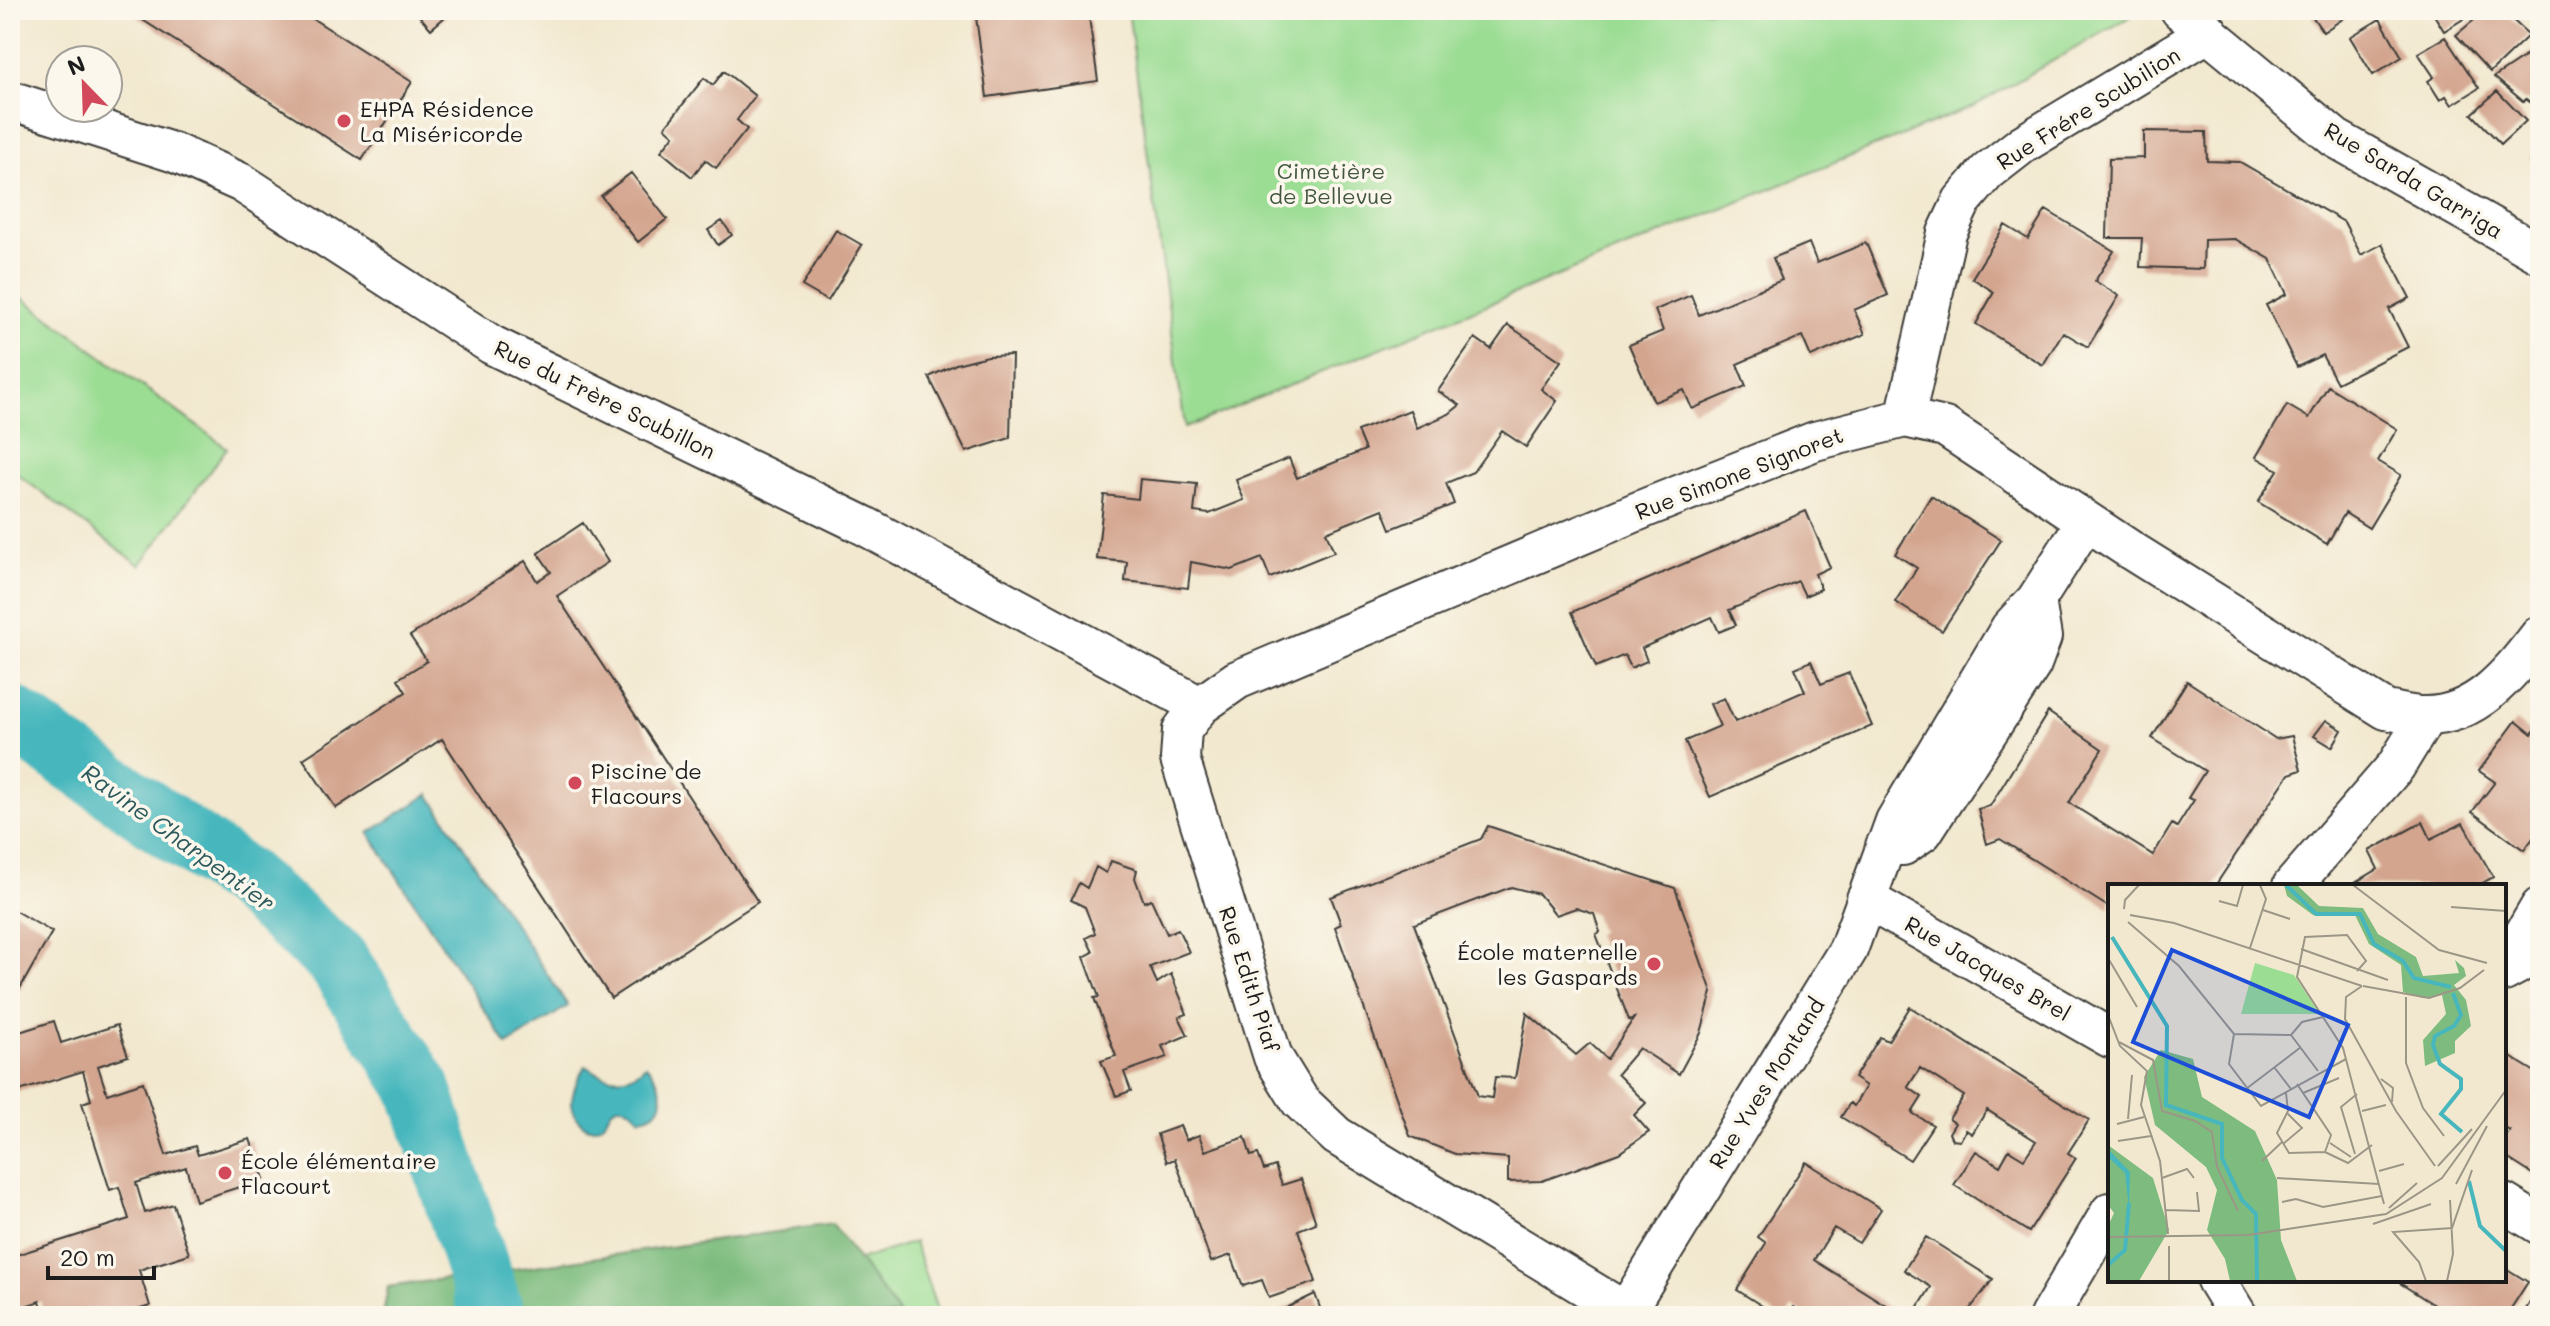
<svg xmlns="http://www.w3.org/2000/svg" width="2550" height="1326" viewBox="0 0 2550 1326" font-family="Mali,sans-serif">
<rect width="100%" height="100%" fill="#fbf7ec"/>
<filter id="ink" filterUnits="userSpaceOnUse"><feTurbulence type="fractalNoise" baseFrequency=".0125" numOctaves="2"/><feDisplacementMap in="SourceGraphic" scale="16" xChannelSelector="R" yChannelSelector="G"/><feConvolveMatrix kernelMatrix="1 2 1 2 8 2 1 2 1" color-interpolation-filters="sRGB"/></filter>
<filter id="wash" filterUnits="userSpaceOnUse"><feTurbulence type="fractalNoise" baseFrequency=".006" numOctaves="4" result="noise"/><feDisplacementMap in="SourceGraphic" scale="32" xChannelSelector="R" yChannelSelector="G"/><feGaussianBlur stdDeviation="1.8" result="paint"/><feColorMatrix in="noise" values="0 0 0 0 0 0 0 0 0 0 0 0 0 0 0 0 0 1.4 0 .05"/><feComposite in="paint" operator="in"/></filter>
<g filter="url(#wash)">
<rect width="100%" height="100%" fill="#f2e8cf"/>
<!-- green -->
<path fill="#9cdd94" stroke="#5c7c58" stroke-width="2" d="M 1128,10 L 2142,10 L 1974,106 L 1185,428 Z
M 10,289 L 227,448 L 140,565 L 10,469 Z
M 914,1242 L 939,1316 L 691,1316 Z"/>
<!-- forest -->
<path fill="#7dbc7e" stroke="#4c6c4d" stroke-width="2" d="M 832,1224 L 900,1316 L 383,1316 L 388,1287 Z"/>
<!-- water -->
<path fill="#47b7bd" stroke="#326a6c" stroke-width="2" d="M 429,794 L 568,1006 L 507,1045 L 369,833 Z
M 646,1065 C 664,1083 672,1114 640,1118 C 634,1112 628,1104 618,1106 C 608,1108 609,1119 602,1124 C 586,1136 573,1117 572,1103 C 572,1090 579,1077 585,1066 C 606,1080 627,1084 646,1065 Z"/>
<g fill="none" stroke-linecap="round" stroke-linejoin="round">
<!-- river -->
<path stroke="#47b7bd" stroke-width="64" d="M 10,716 L 243,878 L 337,960 L 419,1087 L 493,1316"/>
</g>
<g id="blocks">
<!-- building -->
<path fill="#d3a48e" fill-rule="evenodd" d="M 127,10 L 299,10 L 412,82 L 362,160 Z
M 414,10 L 453,10 L 431,29 Z
M 975,10 L 1088,10 L 1098,81 L 987,97 Z
M 2308,10 L 2356,10 L 2323,32 Z
M 2431,10 L 2471,10 L 2473,13 L 2444,31 Z
M 2486,10 L 2502,10 L 2529,35 L 2490,72 L 2456,35 Z
M 2380,19 L 2402,57 L 2373,75 L 2350,37 Z
M 2445,37 L 2479,88 L 2452,105 L 2446,96 L 2440,100 L 2428,81 L 2434,77 L 2418,53 Z
M 2533,51 L 2540,56 L 2540,110 L 2526,99 L 2524,102 L 2494,77 Z
M 724,71 L 755,96 L 737,120 L 747,129 L 716,168 L 705,160 L 692,177 L 661,151 L 674,135 L 665,127 L 704,78 L 713,85 Z
M 2497,91 L 2526,121 L 2501,144 L 2472,114 Z
M 2144,131 L 2206,132 L 2207,161 L 2240,162 L 2344,222 L 2361,255 L 2382,244 L 2410,298 L 2389,309 L 2408,347 L 2337,383 L 2322,355 L 2297,367 L 2266,305 L 2287,294 L 2270,259 L 2235,239 L 2204,240 L 2203,269 L 2140,267 L 2142,238 L 2107,238 L 2109,159 L 2144,158 Z
M 2540,146 L 2540,167 L 2530,158 Z
M 631,173 L 667,219 L 638,242 L 601,196 Z
M 2046,210 L 2114,251 L 2095,281 L 2119,296 L 2088,347 L 2063,332 L 2043,365 L 1976,324 L 1994,292 L 1972,278 L 2005,225 L 2028,239 Z
M 722,221 L 732,235 L 718,245 L 708,230 Z
M 836,230 L 862,245 L 828,301 L 802,286 Z
M 1809,243 L 1817,263 L 1866,243 L 1888,295 L 1854,310 L 1865,334 L 1811,357 L 1802,336 L 1737,364 L 1746,386 L 1692,409 L 1684,390 L 1654,402 L 1629,345 L 1663,331 L 1655,310 L 1691,295 L 1699,315 L 1782,280 L 1773,258 Z
M 1508,325 L 1561,361 L 1541,389 L 1557,401 L 1526,447 L 1502,431 L 1473,472 L 1446,483 L 1454,504 L 1391,529 L 1383,509 L 1326,532 L 1334,552 L 1270,578 L 1262,558 L 1232,570 L 1191,562 L 1188,588 L 1125,581 L 1127,562 L 1097,559 L 1104,495 L 1138,499 L 1140,479 L 1197,484 L 1194,512 L 1209,514 L 1244,500 L 1236,480 L 1289,458 L 1297,478 L 1365,450 L 1357,431 L 1410,410 L 1417,428 L 1449,414 L 1460,405 L 1438,391 L 1475,338 L 1491,349 Z
M 1012,355 L 1010,438 L 966,452 L 929,377 L 956,364 L 988,356 Z
M 2328,386 L 2397,429 L 2378,461 L 2401,475 L 2369,528 L 2345,513 L 2327,544 L 2258,502 L 2278,470 L 2256,457 L 2287,405 L 2309,418 Z
M 1931,496 L 2001,540 L 1942,631 L 1895,602 L 1917,568 L 1895,554 Z
M 1806,511 L 1830,567 L 1815,574 L 1821,589 L 1805,596 L 1798,581 L 1729,610 L 1736,625 L 1719,632 L 1712,617 L 1642,648 L 1647,661 L 1631,668 L 1625,655 L 1596,667 L 1572,612 Z
M 583,523 L 608,562 L 557,596 L 758,902 L 611,998 L 442,739 L 336,808 L 303,759 L 406,692 L 398,679 L 427,661 L 410,636 L 525,561 L 537,581 L 551,572 L 538,553 Z
M 1811,661 L 1821,684 L 1849,673 L 1872,726 L 1710,797 L 1685,741 L 1720,726 L 1710,704 L 1724,698 L 1735,722 L 1805,691 L 1795,668 Z
M 2187,681 L 2276,739 L 2292,736 L 2301,770 L 2289,774 L 2215,886 L 2110,886 L 2110,908 L 2000,839 L 1987,844 L 1978,809 L 1990,806 L 2048,712 L 2102,749 L 2069,803 L 2153,855 L 2172,824 L 2177,827 L 2194,800 L 2188,798 L 2205,771 L 2152,738 Z
M 2326,720 L 2342,730 L 2332,747 L 2314,736 Z
M 2516,721 L 2532,734 L 2540,723 L 2540,829 L 2524,850 L 2472,812 L 2495,782 L 2479,771 Z
M 2423,822 L 2431,839 L 2463,823 L 2493,877 L 2477,886 L 2350,886 L 2378,869 L 2369,851 Z
M 1488,826 L 1675,888 L 1712,992 L 1701,1033 L 1679,1074 L 1639,1048 L 1617,1074 L 1646,1103 L 1634,1115 L 1649,1132 L 1619,1153 L 1542,1181 L 1508,1182 L 1508,1158 L 1455,1154 L 1410,1136 L 1335,927 L 1341,924 L 1331,897 L 1481,839 ZM 1511,887 L 1539,894 L 1556,915 L 1576,908 L 1594,914 L 1600,932 L 1596,934 L 1629,1020 L 1634,1018 L 1607,1059 L 1590,1043 L 1576,1055 L 1527,1013 L 1515,1078 L 1495,1077 L 1492,1098 L 1478,1096 L 1414,924 Z
M 1111,861 L 1137,870 L 1135,878 L 1144,902 L 1151,899 L 1167,934 L 1178,929 L 1189,952 L 1150,967 L 1157,983 L 1171,974 L 1187,1014 L 1179,1017 L 1188,1035 L 1162,1046 L 1167,1057 L 1124,1072 L 1131,1091 L 1116,1096 L 1101,1061 L 1116,1056 L 1094,998 L 1099,997 L 1084,957 L 1093,952 L 1086,938 L 1095,933 L 1085,907 L 1071,900 L 1079,883 L 1087,888 L 1096,867 L 1106,873 Z
M 10,908 L 52,932 L 14,999 L 10,996 Z
M 1910,1007 L 2089,1120 L 2068,1153 L 2076,1158 L 2029,1232 L 1954,1185 L 1976,1151 L 2000,1166 L 2009,1150 L 2024,1159 L 2036,1141 L 1987,1110 L 1972,1134 L 1966,1130 L 1960,1141 L 1952,1140 L 1949,1133 L 1955,1123 L 1949,1119 L 1964,1096 L 1920,1068 L 1908,1087 L 1922,1097 L 1912,1113 L 1933,1125 L 1910,1160 L 1841,1117 L 1850,1103 L 1854,1106 L 1866,1086 L 1854,1078 L 1880,1037 L 1888,1041 Z
M 54,1021 L 61,1043 L 117,1025 L 128,1056 L 98,1066 L 107,1094 L 143,1082 L 166,1155 L 195,1146 L 198,1155 L 250,1139 L 264,1179 L 196,1201 L 186,1167 L 136,1183 L 145,1213 L 173,1204 L 189,1254 L 139,1270 L 150,1306 L 118,1316 L 45,1316 L 40,1301 L 10,1311 L 10,1257 L 129,1219 L 119,1187 L 110,1190 L 82,1103 L 91,1100 L 83,1071 L 10,1094 L 10,1035 Z
M 2504,1053 L 2540,1075 L 2540,1179 L 2504,1156 L 2504,1140 L 2510,1131 L 2504,1128 Z
M 1180,1126 L 1186,1140 L 1199,1135 L 1205,1151 L 1245,1137 L 1251,1156 L 1258,1154 L 1264,1170 L 1275,1166 L 1282,1185 L 1301,1179 L 1316,1223 L 1298,1230 L 1316,1282 L 1269,1298 L 1262,1280 L 1243,1286 L 1231,1255 L 1211,1262 L 1175,1159 L 1167,1162 L 1157,1134 Z
M 1806,1162 L 1881,1209 L 1859,1243 L 1834,1228 L 1814,1260 L 1903,1316 L 1808,1316 L 1793,1307 L 1786,1316 L 1778,1316 L 1737,1290 L 1766,1243 L 1758,1237 Z
M 1926,1237 L 1993,1279 L 1970,1309 L 1980,1316 L 1913,1316 L 1931,1287 L 1904,1270 Z
M 2504,1267 L 2528,1282 L 2506,1316 L 2445,1316 L 2447,1313 L 2395,1280 L 2504,1280 Z
M 2540,1288 L 2540,1316 L 2522,1316 L 2529,1304 Z
M 1315,1294 L 1323,1316 L 1279,1316 L 1278,1312 Z"/>
</g>
</g>
<g filter="url(#ink)">
<use href="#blocks" fill-opacity="0" stroke="#3c3b37" stroke-width="2"/>
<g fill="none" stroke-linecap="round" stroke-linejoin="round">
<defs>
<path id="street" d="M 2180,10 L 2335,138 L 2540,254
M 10,100 L 175,153 L 242,183 L 492,345 L 863,525 L 1200,706
M 1905,418 L 1947,233 L 1962,201 L 1987,172 L 2023,144 L 2209,32
M 1885,846 L 1903,846 L 1923,832 L 2032,664 L 2042,637 L 2036,600
M 2292,886 L 2396,766 L 2426,717
M 1866,899 L 2110,1038
M 2504,972 L 2517,965 L 2517,946 L 2540,907
M 2504,1203 L 2540,1225
M 2216,1280 L 2238,1316
M 1626,1311 L 1848,950 L 1895,821 L 2010,628 L 2036,600 L 2086,521
M 1633,1316 L 1337,1136 L 1300,1101 L 1273,1057 L 1180,759 L 1182,730 L 1200,706 L 1237,680 L 1648,507 L 1815,441 L 1905,418 L 1945,427 L 2132,551 L 2386,710 C 2398,712 2412,716 2424,716 C 2477,717 2511,672 2540,635
M 2049,1316 L 2110,1212"/>
</defs>
<!-- street casing -->
<use href="#street" stroke="#3c3b37" stroke-width="42"/>
<!-- street -->
<use href="#street" stroke="#fff" stroke-width="38"/>
</g>
</g>
<!-- markers -->
<g fill="#d1495b" stroke="#fbf7ec" stroke-width="3">
<circle cx="344" cy="121" r="8"/>
<circle cx="575" cy="783" r="8"/>
<circle cx="1654" cy="964" r="8"/>
<circle cx="225" cy="1173" r="8"/>
</g>
<g text-anchor="middle" dominant-baseline="central" stroke-width="7" stroke-linejoin="round" paint-order="stroke">
<!-- poi labels -->
<g font-size="22" fill="#1c1c1c" stroke="#fbf7ec" text-anchor="start">
<text x="360" y="108">EHPA Résidence<tspan x="360" dy="25">La Miséricorde</tspan></text>
<text x="591" y="770">Piscine de<tspan x="591" dy="25">Flacours</tspan></text>
<text x="1638" y="951" text-anchor="end">École maternelle<tspan x="1638" dy="25">les Gaspards</tspan></text>
<text x="241" y="1160">École élémentaire<tspan x="241" dy="25">Flacourt</tspan></text>
</g>
<!-- street labels -->
<g font-size="22" fill="#1c1c1c" stroke="#fbf7ec">
<text transform="translate(2088 108) rotate(-32)">Rue Frére Scubilion</text>
<text transform="translate(2414 180) rotate(31)">Rue Sarda Garriga</text>
<text transform="translate(605 399) rotate(26)">Rue du Frère Scubillon</text>
<text transform="translate(1739 473) rotate(-21)">Rue Simone Signoret</text>
<text transform="translate(1988 968) rotate(30)">Rue Jacques Brel</text>
<text transform="translate(1250 979) rotate(72)">Rue Edith Piaf</text>
<text transform="translate(1766 1083) rotate(-58)">Rue Yves Montand</text>
</g>
<!-- park labels -->
<g font-size="22" fill="#425640" stroke="#fbf7ec">
<text x="1331" y="170">Cimetière<tspan x="1331" dy="25">de Bellevue</tspan></text>
</g>
<!-- water labels -->
<g font-size="24" font-style="italic" fill="#2d5a5c" stroke="#fbf7ec">
<text transform="translate(179 837) rotate(36)">Ravine Charpentier</text>
</g>
</g>
<!-- overview -->
<g transform="translate(2108 884)">
<rect width="398" height="398" fill="#f2e8cf"/>
<path d="M 147,79 L 186,91 L 212,130 L 133,130 Z" fill="#9cdd94"/>
<path d="M 176,1 L 189,1 L 211,22 L 255,24 L 270,50 L 308,73 L 315,92 L 351,89 L 347,76 L 356,84 L 358,92 L 346,101 L 358,116 L 363,142 L 347,157 L 347,169 L 317,182 L 315,156 L 338,130 L 334,111 L 315,114 L 295,108 L 293,81 L 261,60 L 247,31 L 205,31 L 179,12 ZM 53,166 L 85,175 L 94,213 L 147,247 L 169,296 L 173,356 L 189,397 L 122,397 L 117,375 L 99,346 L 109,306 L 98,283 L 47,241 L 36,193 ZM 0,261 L 45,294 L 61,346 L 31,397 L 0,397 L 0,342 L 6,329 L 0,321 Z" fill="#7dbc7e"/>
<path d="M 0,265 L 22,288 L 21,325 L 17,289 L 0,273 Z" fill="#47b7bd"/>
<path fill="none" stroke="#47b7bd" stroke-width="4" d="M 178,1 L 208,30 L 252,30 L 266,60 L 295,77 L 306,94 L 343,103M 4,53 L 59,142 L 58,221 L 114,240 L 114,274 L 134,316 L 148,330 L 149,397M 345,109 L 353,131 L 346,142 L 327,152 L 325,161 L 332,180 L 353,195 L 353,205 L 333,230 L 354,248M 361,297 L 372,342 L 398,367M 0,381 L 17,366 L 21,319"/>
<path fill="none" stroke="#9c9687" stroke-width="2" d="M 245,1 L 331,66 L 379,79M 111,17 L 129,22 L 135,1M 343,23 L 398,27M 16,25 L 17,16 L 31,1M 155,26 L 182,35M 22,31 L 66,39 L 254,102M 20,38 L 71,82 L 126,150M 142,64 L 158,15 L 152,1M 193,65 L 280,96M 0,74 L 29,123M 249,87 L 258,77 L 239,51 L 197,53 L 189,93 L 235,164 L 276,320M 254,102 L 238,113 L 237,135 L 288,227 L 327,282M 255,102 L 321,114 L 352,104 L 376,86M 298,113 L 298,179 L 315,224 L 336,252M 0,131 L 12,162 L 39,187 L 33,221 L 52,277 L 60,350M 126,150 L 121,180 L 153,222 L 238,175M 126,150 L 183,151 L 210,187M 183,151 L 194,138 L 215,133M 11,158 L 45,176 L 54,227 L 87,237 L 104,248 L 109,283 L 130,327M 166,183 L 183,205M 273,195 L 285,204 L 284,218M 189,200 L 223,251 L 217,268M 138,205 L 193,163M 178,209 L 180,227 L 169,249 L 181,269 L 217,268M 195,209 L 231,194M 254,227 L 278,221M 20,235 L 24,191M 9,240 L 36,233M 10,257 L 43,252M 222,259 L 243,273M 175,260 L 194,244 L 179,229M 217,268 L 240,279 L 264,261M 247,270 L 233,223 L 249,210M 154,277 L 174,258M 330,282 L 364,245M 271,287 L 296,280M 54,294 L 79,285 L 86,294M 169,294 L 271,300M 348,300 L 379,242M 174,318 L 188,315 L 215,323 L 274,312M 281,324 L 309,299M 58,326 L 91,327 L 89,308M 265,340 L 323,320M 0,353 L 140,351 L 278,330 L 334,294 L 398,206M 61,362 L 61,397M 318,397 L 311,378 L 285,348 L 344,344 L 364,286M 339,397 L 345,370 L 342,316"/>
<path fill="#1d4ed8" fill-opacity="0.15" stroke="#1d4ed8" stroke-width="4" d="M 64,66 L 240,141 L 201,233 L 25,158 Z"/>
<rect width="398" height="398" fill="none" stroke="#1c1c1c" stroke-width="4"/>
</g>
<!-- margin -->
<rect width="2550" height="1326" fill="none" stroke="#fbf7ec" stroke-width="40"/>
<!-- north arrow -->
<g transform="translate(84 84) rotate(337)"><circle r="38" fill="#fbf7ec" stroke="#a29f99" stroke-width="2"/>
<path d="M0-6L14 30L0 20L-14 30Z" fill="#d1495b"/>
<text y="-12" font-size="22" font-weight="bold" text-anchor="middle" fill="#1c1c1c">N</text>
</g>
<!-- scale -->
<path d="M48 1266v12h106v-12" fill="none" stroke="#1c1c1c" stroke-width="4"/>
<text x="60" y="1266" font-size="24" fill="#1c1c1c" stroke="#fbf7ec" stroke-width="6" paint-order="stroke">20 m</text>
</svg>
